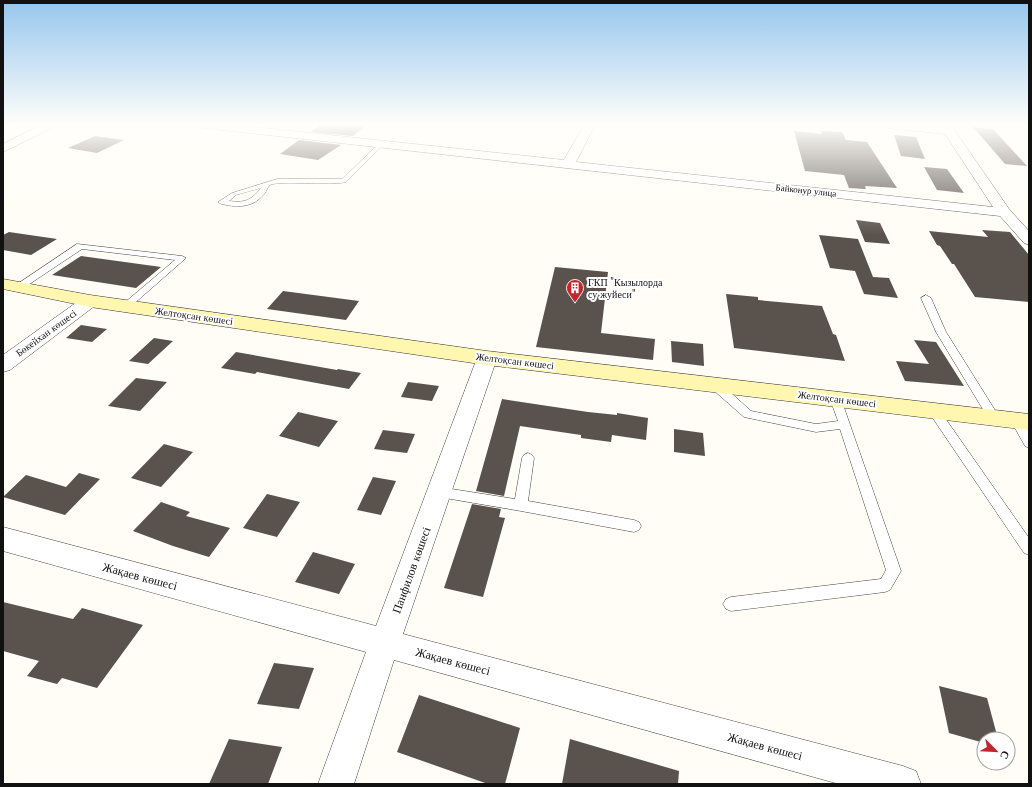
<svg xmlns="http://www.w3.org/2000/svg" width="1032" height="787" viewBox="0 0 1032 787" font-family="'Libre Baskerville',serif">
<rect width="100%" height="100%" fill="#fffdf5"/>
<!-- building -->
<path fill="#5a524d" d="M 320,125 L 366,125 L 353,136 L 311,132 Z
M 973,127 L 993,129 L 1027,166 L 1005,164 Z
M 794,131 L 822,134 L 821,131 L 842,132 L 846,140 L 867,142 L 897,188 L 865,186 L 866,189 L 849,188 L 844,175 L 805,171 Z
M 894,135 L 916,137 L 925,159 L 901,156 Z
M 95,136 L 124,140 L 97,153 L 68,148 Z
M 299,140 L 341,145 L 318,160 L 280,154 Z
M 924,167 L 947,169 L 964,193 L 937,190 Z
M 856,220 L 880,223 L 890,244 L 865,242 Z
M 982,230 L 1010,232 L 1029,255 L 1029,302 L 975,297 L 954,264 L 952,264 L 940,246 L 937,245 L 929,231 L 988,237 Z
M 9,232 L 57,239 L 31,255 L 3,250 L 3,235 Z
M 819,235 L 858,239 L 873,277 L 889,278 L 898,298 L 864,294 L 855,271 L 830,268 Z
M 81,256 L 161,267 L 136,288 L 52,275 Z
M 555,267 L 608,272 L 601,333 L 655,339 L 653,360 L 536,347 Z
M 283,291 L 359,301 L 346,320 L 267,309 Z
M 726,294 L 758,297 L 758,300 L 822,306 L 833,334 L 836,335 L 845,361 L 734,348 Z
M 81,325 L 107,329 L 92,342 L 66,338 Z
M 154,338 L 173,341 L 148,364 L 129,361 Z
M 914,340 L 936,342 L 964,386 L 905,381 L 896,361 L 929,364 Z
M 671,341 L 703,344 L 704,366 L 672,362 Z
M 236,352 L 337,370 L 338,369 L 361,373 L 349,389 L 257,372 L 255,374 L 221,368 Z
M 136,378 L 167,382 L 140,411 L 108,406 Z
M 408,382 L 439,386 L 432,401 L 401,397 Z
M 502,399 L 588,412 L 617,415 L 617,413 L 648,418 L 646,440 L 612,435 L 611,442 L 581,438 L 581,435 L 520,426 L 504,496 L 476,491 Z
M 298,412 L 338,421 L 319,447 L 279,436 Z
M 674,429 L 703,433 L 705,456 L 674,452 Z
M 383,430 L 415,434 L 407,453 L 374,449 Z
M 164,444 L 193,452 L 161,487 L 131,478 Z
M 79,473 L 100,479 L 65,515 L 3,497 L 26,475 L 66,487 Z
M 373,477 L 396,481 L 381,515 L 357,510 Z
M 267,494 L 300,502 L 277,537 L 243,528 Z
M 161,502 L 190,512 L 186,516 L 230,528 L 209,557 L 173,546 L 133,531 Z
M 472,504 L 501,509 L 499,517 L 505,518 L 483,597 L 444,588 Z
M 313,552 L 355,564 L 339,594 L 295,582 Z
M 3,602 L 73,619 L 82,608 L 143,625 L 97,688 L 62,678 L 57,684 L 27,676 L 39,661 L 3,651 Z
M 274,663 L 314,668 L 299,709 L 257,704 Z
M 939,686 L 987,698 L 998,739 L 984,739 L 984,743 L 949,733 Z
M 419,695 L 520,728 L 505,784 L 488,784 L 397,752 Z
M 229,739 L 282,747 L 268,784 L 209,784 Z
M 570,739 L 679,771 L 678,784 L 562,784 Z"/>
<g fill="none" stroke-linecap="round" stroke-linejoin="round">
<defs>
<path id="lane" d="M 381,142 L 384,144 L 346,182 C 330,186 279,180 270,185 C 268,187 266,191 265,193 C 256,204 247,207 233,206 C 228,205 222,205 218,202 L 232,193 L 277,179 L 342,179 ZM 261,188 C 251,201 244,203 229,201 L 236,195 Z
M 77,244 L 182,256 L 186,258 L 129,308 L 126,309 L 121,306 L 123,304 L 175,260 L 82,249 L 22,289 L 16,289 L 15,287 L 16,285 Z
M 926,295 L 931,298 L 946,332 L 998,415 L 1000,418 L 998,421 L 994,422 L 990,421 L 936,332 L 921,298 Z
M 715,381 L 719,382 L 751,411 L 816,424 L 838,421 L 830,399 L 832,396 L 840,396 L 901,571 L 890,590 L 885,592 L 731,611 L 726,609 L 723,604 L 726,599 L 731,597 L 881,579 L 886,570 L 840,429 L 816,432 L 744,417 L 711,388 L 710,385 L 711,382 Z
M 934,407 L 938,408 L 1029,538 L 1029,555 L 1024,553 L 930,414 L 928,411 L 930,408 Z
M 1017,417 L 1021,418 L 1029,432 L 1029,448 L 1025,446 L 1011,421 L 1013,418 Z
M 528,453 L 532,455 L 534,458 L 528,501 L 634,520 L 639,522 L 641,526 L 639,530 L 634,532 L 521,511 L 439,497 L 434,496 L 433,492 L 434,488 L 439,487 L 515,499 L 522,458 L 524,455 Z"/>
<path id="street" d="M 41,125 L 55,125 L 54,127 L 3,152 L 3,144 Z
M 199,125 L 236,125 L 564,160 L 584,125 L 595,125 L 576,162 L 993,207 L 945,134 L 887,128 L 882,125 L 923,125 L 941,127 L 940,125 L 951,125 L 1009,209 L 1029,231 L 1029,245 L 1024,243 L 1000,216 L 204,128 Z
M 90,296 L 96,297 L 99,301 L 96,305 L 10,370 L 3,372 L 3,355 L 84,297 Z
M 487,352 L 494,353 L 497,358 L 403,634 L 903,766 L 916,771 L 921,784 L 839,784 L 394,660 L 354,784 L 318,784 L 366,652 L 3,551 L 3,527 L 376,626 L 477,358 L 480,353 Z"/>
<path id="secondary" d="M 3,279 L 90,295 L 487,351 L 1029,414 L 1029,430 L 487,365 L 90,307 L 3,289 Z"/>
</defs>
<!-- lane casing -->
<use href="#lane" stroke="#444" stroke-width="1"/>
<!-- street casing -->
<use href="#street" stroke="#444" stroke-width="1"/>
<!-- secondary casing -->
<use href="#secondary" stroke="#333" stroke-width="1"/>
<!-- lane -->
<use href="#lane" fill="#fff" fill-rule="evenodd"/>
<!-- street -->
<use href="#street" fill="#fff" fill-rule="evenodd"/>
<!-- secondary -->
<use href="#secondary" fill="#fff6b0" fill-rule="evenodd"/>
</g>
<!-- sky -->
<linearGradient id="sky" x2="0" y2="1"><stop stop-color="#95c6ee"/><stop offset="0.53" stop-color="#fffefa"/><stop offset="1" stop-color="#fffefa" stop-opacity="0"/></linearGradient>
<rect width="1032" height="235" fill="url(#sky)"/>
<!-- icons -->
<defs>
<symbol id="building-pin" viewBox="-11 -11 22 30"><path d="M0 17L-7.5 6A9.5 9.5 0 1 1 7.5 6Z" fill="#c4262e" stroke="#fff"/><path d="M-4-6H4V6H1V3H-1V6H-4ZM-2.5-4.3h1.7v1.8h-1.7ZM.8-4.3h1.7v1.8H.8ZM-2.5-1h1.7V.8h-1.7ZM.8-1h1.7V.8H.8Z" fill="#fff"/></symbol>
</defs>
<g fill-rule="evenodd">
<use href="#building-pin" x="565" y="278" width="20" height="27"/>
</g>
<g text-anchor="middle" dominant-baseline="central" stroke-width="4" stroke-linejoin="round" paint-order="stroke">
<!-- far-street labels -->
<g font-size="9" fill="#111" stroke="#fff">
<text transform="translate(806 190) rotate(6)">Байконур улица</text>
</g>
<!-- poi labels -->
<g font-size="10" fill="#111" stroke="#fff" text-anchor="start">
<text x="588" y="282">ГКП "Кызылорда<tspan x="588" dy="12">су жуйеси"</tspan></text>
</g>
<!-- street labels -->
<g font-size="10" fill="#111" stroke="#fff">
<text transform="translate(194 316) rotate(8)">Желтоқсан көшесі</text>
<text transform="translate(46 333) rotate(-36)">Бөкейхан көшесі</text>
<text transform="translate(515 361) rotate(7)">Желтоқсан көшесі</text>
<text transform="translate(837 399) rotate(7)">Желтоқсан көшесі</text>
</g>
<!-- near-street labels -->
<g font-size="12" fill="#111" stroke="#fff">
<text transform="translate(411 570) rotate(-70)">Панфилов көшесі</text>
<text transform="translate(140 576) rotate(15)">Жақаев көшесі</text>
<text transform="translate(453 661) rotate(15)">Жақаев көшесі</text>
<text transform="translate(765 746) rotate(15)">Жақаев көшесі</text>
</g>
</g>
<!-- border -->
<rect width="1032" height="787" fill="none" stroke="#111111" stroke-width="8"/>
<!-- north arrow -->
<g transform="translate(996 751) rotate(114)"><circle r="19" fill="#ffffff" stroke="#a0a0a0"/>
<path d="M0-3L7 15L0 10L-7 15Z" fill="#c4262e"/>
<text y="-6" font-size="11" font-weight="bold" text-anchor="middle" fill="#111111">С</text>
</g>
</svg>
